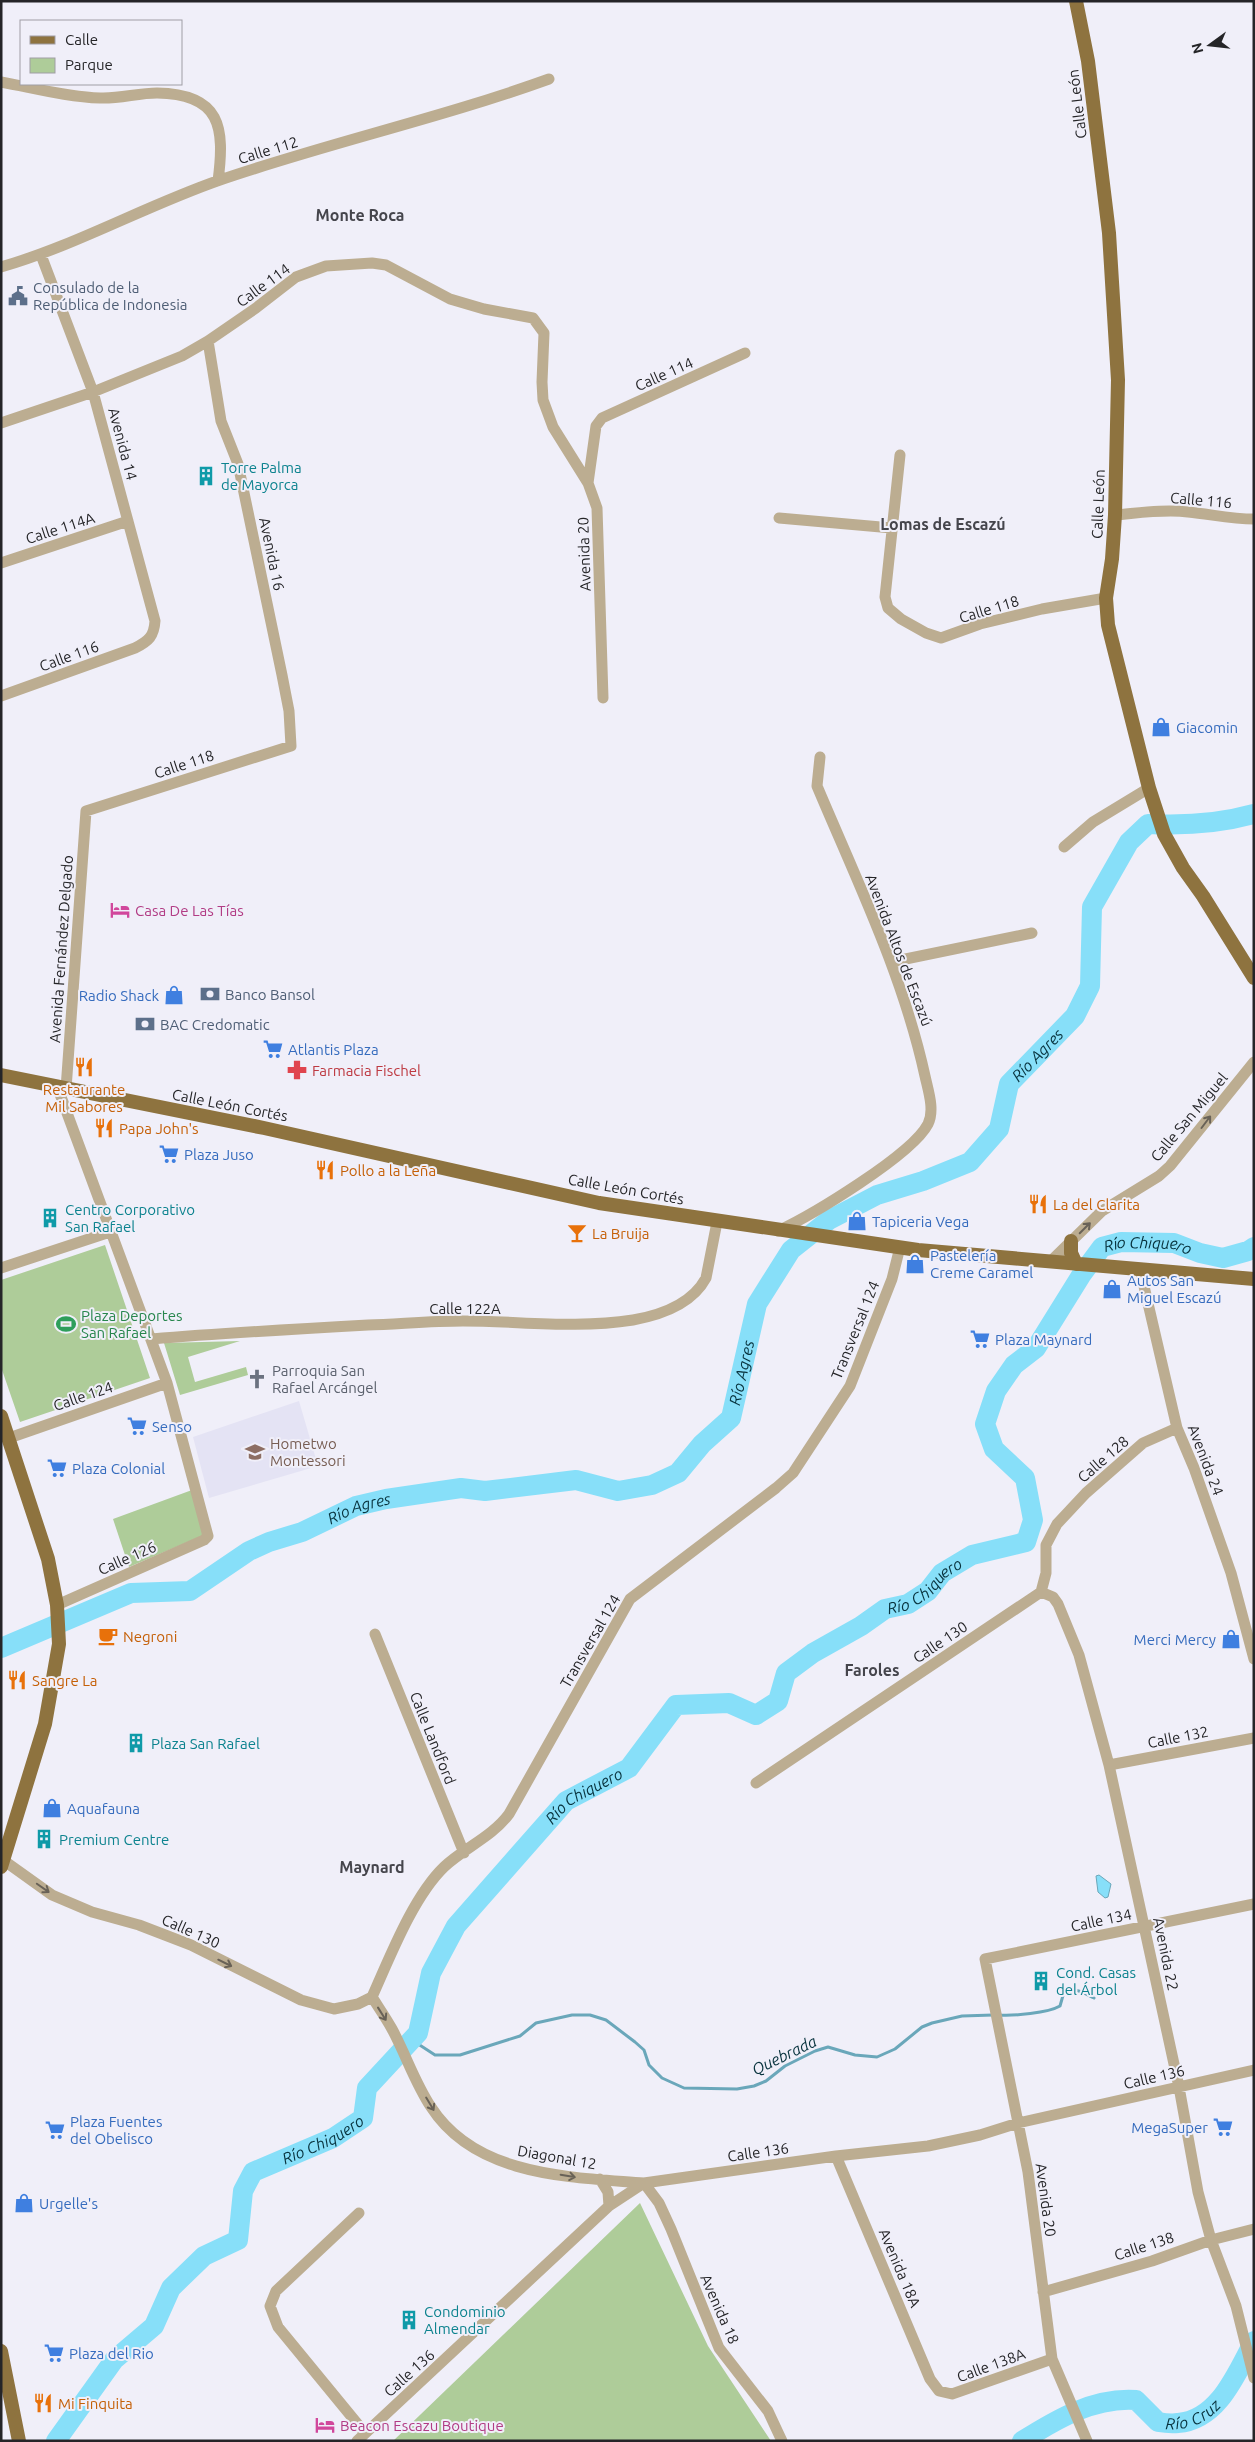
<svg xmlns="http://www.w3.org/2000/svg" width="1255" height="2442" viewBox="0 0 1255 2442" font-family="Ubuntu,sans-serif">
<rect width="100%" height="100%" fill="#f0eff9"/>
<!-- built -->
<path fill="#e4e3f4" d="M 299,1401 L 318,1466 L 209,1498 L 193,1437 Z"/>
<!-- green -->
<path fill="#aecc99" d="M 105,1245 L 150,1378 L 20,1422 L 1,1367 L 1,1280 Z
M 240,1341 L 188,1357 L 195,1382 L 246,1367 L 248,1375 L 180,1395 L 164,1343 Z
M 192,1490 L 204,1535 L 129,1567 L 113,1519 Z
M 640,2203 L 708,2346 L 771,2441 L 393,2441 Z"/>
<!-- water -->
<path fill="#87dff9" stroke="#6aa7ba" d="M 1099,1875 L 1111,1884 L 1108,1897 L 1105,1898 L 1098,1892 L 1096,1876 Z"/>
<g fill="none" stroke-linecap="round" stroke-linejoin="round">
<!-- stream -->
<path stroke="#6aa7ba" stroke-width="3" d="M 999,2015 C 1013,2016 1048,2013 1060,2006 L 1064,1992 C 1075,1987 1084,1993 1094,1998
M 412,2040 L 435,2055 L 460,2055 L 520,2036 L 536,2023 L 572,2015 L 590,2015 L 606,2020 L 635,2042 L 644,2050 L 649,2065 L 662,2078 L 684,2088 L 737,2089 L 754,2086 L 766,2081 L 785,2066 L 815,2051 L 828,2047 L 855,2055 L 877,2057 L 895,2049 L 922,2027 L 932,2023 L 962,2016 L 993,2015"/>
<!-- river -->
<g stroke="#87dff9" stroke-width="20">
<path id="s1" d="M 1,1648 L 131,1593 L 190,1591 L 249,1551 L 269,1542 L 302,1532 L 356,1506 L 386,1499 L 461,1488 L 485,1491 L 576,1480 L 618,1491 L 652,1485 L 678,1473 L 702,1444 L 731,1418 L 757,1304 L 791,1250 L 829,1220 L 877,1195 L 923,1181 L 970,1162 L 999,1129 L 1009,1084 L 1075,1016 L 1090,986 L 1092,907 L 1129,842 L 1148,824 C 1185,826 1218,824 1254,814"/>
<path id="s2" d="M 56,2441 L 114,2360 L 154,2326 L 171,2288 L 204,2256 L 238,2240 L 243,2191 L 253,2172 L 333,2138 L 363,2118 L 367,2088 L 418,2033 L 431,1973 L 456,1926 L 566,1801 L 629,1768 L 676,1705 L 729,1703 L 756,1715 L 778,1701 L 786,1673 L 813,1653 L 861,1626 L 885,1609 L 908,1604 L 928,1591 L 942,1573 L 972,1555 L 1026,1542 L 1033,1520 L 1025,1478 L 994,1449 L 985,1424 L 996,1391 L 1014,1365 L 1036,1348 L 1082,1274 L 1102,1247 L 1121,1242 L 1174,1243 L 1200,1253 L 1223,1258 L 1248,1251 L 1254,1247"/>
<path id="s3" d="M 1022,2441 C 1057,2419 1094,2397 1136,2400 L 1158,2422 C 1164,2423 1171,2424 1178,2423 C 1219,2420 1237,2372 1254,2341"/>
</g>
<!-- minor -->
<path stroke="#bcad91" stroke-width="11" d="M 1,82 C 34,88 67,97 100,98 C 119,99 138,93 157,93 C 221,94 225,127 218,181
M 1,267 C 77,245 145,206 220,180 C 328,143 441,118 549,79
M 1,423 L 93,392 L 182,356 L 208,341 L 256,308 L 296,277 L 326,266 L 372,263 L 386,265 L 450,299 L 484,309 L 533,318 L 544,333 L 542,382 L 543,400 L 553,427 L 588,483 L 597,508 L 603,698
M 900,455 L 885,597 L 888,608 L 901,619 L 926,633 L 941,638 L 980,624 L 1042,609 L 1106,598
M 588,483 L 596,426 L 602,418 L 745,353
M 1115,515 C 1139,513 1164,509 1188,512 C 1210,514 1231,519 1254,519
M 779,518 L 892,528
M 1,563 L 128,521
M 1,696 L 135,648 C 149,641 154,636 155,621 L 93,392 L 41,255
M 1064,847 L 1093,822 L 1149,788
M 891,962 L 1032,933
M 66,1089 L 86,811 L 291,746 L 289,711 L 282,675 L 238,464 L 221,421 L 208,341
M 778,1231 C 812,1215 912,1155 928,1124 C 935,1110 928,1090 925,1076 C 903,975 857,881 817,786 L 820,757
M 1050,1262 L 1102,1211 L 1159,1176 L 1170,1166 L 1254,1062
M 1,1268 L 110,1232
M 1140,1269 L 1177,1428 L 1194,1468 L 1231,1573 L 1254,1659
M 152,1339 C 224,1333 296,1329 368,1325 C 399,1324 431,1321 463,1321 C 520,1321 576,1329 633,1320 C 661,1315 692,1304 706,1278 L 717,1222
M 9,1438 L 167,1383
M 1041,1592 L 1053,1597 L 1058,1604 L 1079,1655 L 1109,1765 L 1179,2087 L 1198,2192 L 1211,2240 L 1236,2306 L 1254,2378
M 1041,1592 L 1046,1573 L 1046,1545 L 1057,1524 L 1086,1493 L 1143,1443 L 1177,1428
M 57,1605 L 204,1540 L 208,1536 L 167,1383 L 57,1086
M 375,1634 L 464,1853
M 1109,1765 L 1254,1738
M 756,1783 L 1041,1592
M 3,1860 L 52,1895 L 92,1912 L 139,1925 L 191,1945 L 301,2000 L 334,2009 L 358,2004 L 372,1997
M 372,1997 C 390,1957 413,1897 444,1867 C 464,1848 492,1837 509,1814 L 630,1599 L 776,1488 L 793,1473 L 850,1386 L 892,1279 L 900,1247
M 372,1997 C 379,2008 386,2018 392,2029 C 406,2055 415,2083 431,2107 C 476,2177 571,2177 644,2183
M 836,2156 L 930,2379 L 939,2391 L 952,2394 L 1052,2359
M 600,2179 L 608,2192 L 609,2206
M 644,2183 L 659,2203 L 671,2229 L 719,2348 L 768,2411 L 782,2441
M 359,2213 L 276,2291 L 270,2306 L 278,2327 L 365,2433
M 1043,2292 L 1152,2261 L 1211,2240 L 1254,2229
M 357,2441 L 609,2206 L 644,2183 L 836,2156 L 928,2146 L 980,2135 L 1018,2123 L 1254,2070
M 1087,2441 L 1052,2359 L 1028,2172 L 985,1959 L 1254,1904"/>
<!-- major -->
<path stroke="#8e733f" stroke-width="14" d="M 1076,1 L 1088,61 L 1109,233 L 1118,380 L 1115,515 L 1112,559 L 1106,598 L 1108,625 L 1149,788 L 1164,834 L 1183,868 L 1203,896 L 1254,978
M 1,1075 L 264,1128 L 599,1203 L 918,1250 L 1254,1279
M 1071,1241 L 1071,1253 L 1076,1264
M 1,1416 L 48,1559 L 57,1605 L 59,1644 L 45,1724 L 1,1867
M 1,2351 L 19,2441"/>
</g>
<!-- one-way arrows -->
<defs><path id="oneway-shaft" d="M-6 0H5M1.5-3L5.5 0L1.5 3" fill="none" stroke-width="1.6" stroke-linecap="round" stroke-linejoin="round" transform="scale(1.25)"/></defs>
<g stroke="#696257">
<use href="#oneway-shaft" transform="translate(1206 1122) rotate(-53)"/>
<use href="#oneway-shaft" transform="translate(1085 1228) rotate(-45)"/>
<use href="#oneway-shaft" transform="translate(43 1888) rotate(35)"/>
<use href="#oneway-shaft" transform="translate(225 1963) rotate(26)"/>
<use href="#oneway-shaft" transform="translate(382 2014) rotate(58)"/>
<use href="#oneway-shaft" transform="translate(430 2104) rotate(59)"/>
<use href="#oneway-shaft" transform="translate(568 2176) rotate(10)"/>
</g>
<!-- icons -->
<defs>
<symbol id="civic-bare" viewBox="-9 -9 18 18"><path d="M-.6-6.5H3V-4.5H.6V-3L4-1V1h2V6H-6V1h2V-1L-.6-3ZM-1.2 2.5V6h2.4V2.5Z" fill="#5c6f8a" stroke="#f0eff9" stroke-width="2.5" paint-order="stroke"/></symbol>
<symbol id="building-bare" viewBox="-9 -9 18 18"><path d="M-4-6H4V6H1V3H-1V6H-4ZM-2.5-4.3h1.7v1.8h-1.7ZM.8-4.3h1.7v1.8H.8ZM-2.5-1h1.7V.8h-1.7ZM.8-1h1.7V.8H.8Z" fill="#0f9aa8" stroke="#f0eff9" stroke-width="2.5" paint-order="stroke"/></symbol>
<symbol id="shop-bare" viewBox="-9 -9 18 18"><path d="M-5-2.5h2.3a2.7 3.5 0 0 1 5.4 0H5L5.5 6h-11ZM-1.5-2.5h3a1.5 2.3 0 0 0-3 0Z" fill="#3f7fe0" stroke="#f0eff9" stroke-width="2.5" paint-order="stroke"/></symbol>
<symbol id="hotel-bare" viewBox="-9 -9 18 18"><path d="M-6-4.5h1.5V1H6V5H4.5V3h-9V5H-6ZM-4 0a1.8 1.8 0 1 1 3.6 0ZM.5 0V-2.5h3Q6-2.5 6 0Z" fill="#d1479c" stroke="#f0eff9" stroke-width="2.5" paint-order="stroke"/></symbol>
<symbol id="bank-bare" viewBox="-9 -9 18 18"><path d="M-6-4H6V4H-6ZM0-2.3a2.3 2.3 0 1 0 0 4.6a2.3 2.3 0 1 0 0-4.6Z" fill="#5c6f8a" stroke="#f0eff9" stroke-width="2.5" paint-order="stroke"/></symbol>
<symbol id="supermarket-bare" viewBox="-9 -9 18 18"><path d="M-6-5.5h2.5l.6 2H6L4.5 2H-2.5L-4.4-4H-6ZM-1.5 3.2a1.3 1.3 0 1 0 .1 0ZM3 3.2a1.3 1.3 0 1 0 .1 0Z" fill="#3f7fe0" stroke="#f0eff9" stroke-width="2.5" paint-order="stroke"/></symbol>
<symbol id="restaurant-bare" viewBox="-9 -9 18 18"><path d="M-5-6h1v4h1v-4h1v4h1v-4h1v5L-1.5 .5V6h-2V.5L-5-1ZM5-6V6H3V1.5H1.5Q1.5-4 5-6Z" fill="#e8710a" stroke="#f0eff9" stroke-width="2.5" paint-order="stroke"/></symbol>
<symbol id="pharmacy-bare" viewBox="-9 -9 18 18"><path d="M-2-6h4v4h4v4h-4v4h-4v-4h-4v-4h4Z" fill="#e0444e" stroke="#f0eff9" stroke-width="2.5" paint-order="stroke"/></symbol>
<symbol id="bar-bare" viewBox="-9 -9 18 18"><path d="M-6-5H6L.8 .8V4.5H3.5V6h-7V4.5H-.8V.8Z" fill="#e8710a" stroke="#f0eff9" stroke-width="2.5" paint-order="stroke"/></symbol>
<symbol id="stadium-bare" viewBox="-9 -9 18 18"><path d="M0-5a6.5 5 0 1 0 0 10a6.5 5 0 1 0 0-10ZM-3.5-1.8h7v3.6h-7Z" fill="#2e9e5b" stroke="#f0eff9" stroke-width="2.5" paint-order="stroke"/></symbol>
<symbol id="church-bare" viewBox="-9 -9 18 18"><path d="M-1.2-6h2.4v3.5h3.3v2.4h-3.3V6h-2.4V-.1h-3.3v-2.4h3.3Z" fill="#6b7280" stroke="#f0eff9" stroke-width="2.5" paint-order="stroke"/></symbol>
<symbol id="school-bare" viewBox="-9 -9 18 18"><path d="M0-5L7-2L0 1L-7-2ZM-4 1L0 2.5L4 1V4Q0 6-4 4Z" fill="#8d6e63" stroke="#f0eff9" stroke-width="2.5" paint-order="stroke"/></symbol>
<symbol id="cafe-bare" viewBox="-9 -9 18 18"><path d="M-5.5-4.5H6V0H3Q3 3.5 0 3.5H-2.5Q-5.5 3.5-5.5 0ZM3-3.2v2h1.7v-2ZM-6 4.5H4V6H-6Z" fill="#e8710a" stroke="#f0eff9" stroke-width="2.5" paint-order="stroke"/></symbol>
</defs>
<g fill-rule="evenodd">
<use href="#civic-bare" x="4" y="282" width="28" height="28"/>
<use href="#building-bare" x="192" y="462" width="28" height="28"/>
<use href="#shop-bare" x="1147" y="713" width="28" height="28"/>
<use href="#hotel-bare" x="106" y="896" width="28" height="28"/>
<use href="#bank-bare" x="196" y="980" width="28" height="28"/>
<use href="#shop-bare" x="160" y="981" width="28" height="28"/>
<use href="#bank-bare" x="131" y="1010" width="28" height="28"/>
<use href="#supermarket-bare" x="259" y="1035" width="28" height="28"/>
<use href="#restaurant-bare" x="70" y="1053" width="28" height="28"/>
<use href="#pharmacy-bare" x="283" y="1056" width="28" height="28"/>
<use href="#restaurant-bare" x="90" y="1114" width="28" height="28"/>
<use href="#supermarket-bare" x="155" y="1140" width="28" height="28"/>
<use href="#restaurant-bare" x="311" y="1156" width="28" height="28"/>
<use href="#restaurant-bare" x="1024" y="1190" width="28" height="28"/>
<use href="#building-bare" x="36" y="1204" width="28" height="28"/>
<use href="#shop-bare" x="843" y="1207" width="28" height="28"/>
<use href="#bar-bare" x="563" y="1219" width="28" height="28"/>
<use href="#shop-bare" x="901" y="1250" width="28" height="28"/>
<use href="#shop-bare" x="1098" y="1275" width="28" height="28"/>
<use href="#stadium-bare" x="52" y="1310" width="28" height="28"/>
<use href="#supermarket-bare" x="966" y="1325" width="28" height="28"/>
<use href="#church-bare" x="243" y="1365" width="28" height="28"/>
<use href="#supermarket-bare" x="123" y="1412" width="28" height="28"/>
<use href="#school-bare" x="241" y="1438" width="28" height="28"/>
<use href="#supermarket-bare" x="43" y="1454" width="28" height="28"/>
<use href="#cafe-bare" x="94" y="1622" width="28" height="28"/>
<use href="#shop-bare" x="1217" y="1625" width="28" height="28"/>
<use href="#restaurant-bare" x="3" y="1666" width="28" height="28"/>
<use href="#building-bare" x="122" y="1729" width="28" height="28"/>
<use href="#shop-bare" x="38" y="1794" width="28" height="28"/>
<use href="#building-bare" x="30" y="1825" width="28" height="28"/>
<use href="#building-bare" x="1027" y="1967" width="28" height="28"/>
<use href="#supermarket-bare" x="1209" y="2113" width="28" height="28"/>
<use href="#supermarket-bare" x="41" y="2116" width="28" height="28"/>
<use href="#shop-bare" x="10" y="2189" width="28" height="28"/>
<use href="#building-bare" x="395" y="2306" width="28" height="28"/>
<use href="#supermarket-bare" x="40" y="2339" width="28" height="28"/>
<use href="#restaurant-bare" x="29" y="2389" width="28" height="28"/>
<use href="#hotel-bare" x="311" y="2411" width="28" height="28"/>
</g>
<g text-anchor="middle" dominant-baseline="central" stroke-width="4" stroke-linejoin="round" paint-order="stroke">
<!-- street labels -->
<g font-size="15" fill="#252528" stroke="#f0eff9">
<text transform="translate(1077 104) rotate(-97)">Calle León</text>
<text transform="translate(268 150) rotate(-17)">Calle 112</text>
<text transform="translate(263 285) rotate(-36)">Calle 114</text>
<text transform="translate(664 374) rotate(-24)">Calle 114</text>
<text transform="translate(123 444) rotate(75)">Avenida 14</text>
<text transform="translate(1201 500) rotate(5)">Calle 116</text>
<text transform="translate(1098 504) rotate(-88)">Calle León</text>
<text transform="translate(60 528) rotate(-18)">Calle 114A</text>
<text transform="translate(272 554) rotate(78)">Avenida 16</text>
<text transform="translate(584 554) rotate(-92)">Avenida 20</text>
<text transform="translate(989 609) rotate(-17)">Calle 118</text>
<text transform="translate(69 656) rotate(-20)">Calle 116</text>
<text transform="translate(184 764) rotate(-18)">Calle 118</text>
<text transform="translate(61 949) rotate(-86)">Avenida Fernández Delgado</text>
<text transform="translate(899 950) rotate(69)">Avenida Altos de Escazú</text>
<text transform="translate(230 1105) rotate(11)">Calle León Cortés</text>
<text transform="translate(1189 1117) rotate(-50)">Calle San Miguel</text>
<text transform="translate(626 1189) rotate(10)">Calle León Cortés</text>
<text x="465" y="1308">Calle 122A</text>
<text transform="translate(855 1330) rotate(-68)">Transversal 124</text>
<text transform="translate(83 1396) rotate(-19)">Calle 124</text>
<text transform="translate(1103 1459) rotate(-41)">Calle 128</text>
<text transform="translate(1206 1460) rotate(69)">Avenida 24</text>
<text transform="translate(127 1558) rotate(-24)">Calle 126</text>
<text transform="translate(590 1641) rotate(-60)">Transversal 124</text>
<text transform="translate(940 1642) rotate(-34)">Calle 130</text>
<text transform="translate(1178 1737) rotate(-11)">Calle 132</text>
<text transform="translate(433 1738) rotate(68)">Calle Landford</text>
<text transform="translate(1101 1920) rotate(-12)">Calle 134</text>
<text transform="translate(191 1931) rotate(24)">Calle 130</text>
<text transform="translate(1166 1954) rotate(78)">Avenida 22</text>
<text transform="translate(1154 2077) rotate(-13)">Calle 136</text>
<text transform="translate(758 2152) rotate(-8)">Calle 136</text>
<text transform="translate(557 2157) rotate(10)">Diagonal 12</text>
<text transform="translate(1046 2200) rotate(82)">Avenida 20</text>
<text transform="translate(1144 2246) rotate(-18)">Calle 138</text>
<text transform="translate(900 2268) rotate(67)">Avenida 18A</text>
<text transform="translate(720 2309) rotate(66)">Avenida 18</text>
<text transform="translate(991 2365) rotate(-20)">Calle 138A</text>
<text transform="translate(409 2373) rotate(-42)">Calle 136</text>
</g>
<!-- service labels -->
<g font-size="15" fill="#4e5e75" stroke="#f0eff9" text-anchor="start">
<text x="33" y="287">Consulado de la<tspan x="33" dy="17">República de Indonesia</tspan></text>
<text x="225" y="994">Banco Bansol</text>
<text x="160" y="1024">BAC Credomatic</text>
</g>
<!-- culture labels -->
<g font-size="15" fill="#0d838f" stroke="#f0eff9" text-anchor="start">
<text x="221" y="467">Torre Palma<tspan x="221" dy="17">de Mayorca</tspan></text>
<text x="65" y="1209">Centro Corporativo<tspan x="65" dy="17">San Rafael</tspan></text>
<text x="151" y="1743">Plaza San Rafael</text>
<text x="59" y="1839">Premium Centre</text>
<text x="1056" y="1972">Cond. Casas<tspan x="1056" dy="17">del Árbol</tspan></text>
<text x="424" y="2311">Condominio<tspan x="424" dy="17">Almendar</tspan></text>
</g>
<!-- shop labels -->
<g font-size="15" fill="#366cbe" stroke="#f0eff9" text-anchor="start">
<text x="1176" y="727">Giacomin</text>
<text x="159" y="995" text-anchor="end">Radio Shack</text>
<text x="288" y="1049">Atlantis Plaza</text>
<text x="184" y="1154">Plaza Juso</text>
<text x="872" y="1221">Tapiceria Vega</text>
<text x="930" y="1255">Pastelería<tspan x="930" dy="17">Creme Caramel</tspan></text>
<text x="1127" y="1280">Autos San<tspan x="1127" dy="17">Miguel Escazú</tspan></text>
<text x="995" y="1339">Plaza Maynard</text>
<text x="152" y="1426">Senso</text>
<text x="72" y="1468">Plaza Colonial</text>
<text x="1216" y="1639" text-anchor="end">Merci Mercy</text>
<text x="67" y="1808">Aquafauna</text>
<text x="70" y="2121">Plaza Fuentes<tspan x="70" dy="17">del Obelisco</tspan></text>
<text x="1208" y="2127" text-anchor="end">MegaSuper</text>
<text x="39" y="2203">Urgelle's</text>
<text x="69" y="2353">Plaza del Rio</text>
</g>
<!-- hotel labels -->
<g font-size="15" fill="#b23c85" stroke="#f0eff9" text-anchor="start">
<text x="135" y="910">Casa De Las Tías</text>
<text x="340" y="2425">Beacon Escazu Boutique</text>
</g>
<!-- health labels -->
<g font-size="15" fill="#be3a42" stroke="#f0eff9" text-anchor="start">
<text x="312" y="1070">Farmacia Fischel</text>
</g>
<!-- food labels -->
<g font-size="15" fill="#c56008" stroke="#f0eff9" text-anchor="start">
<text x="84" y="1089" text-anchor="middle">Restaurante<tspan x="84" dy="17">Mil Sabores</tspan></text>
<text x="119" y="1128">Papa John's</text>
<text x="340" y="1170">Pollo a la Leña</text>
<text x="1053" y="1204">La del Clarita</text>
<text x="592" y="1233">La Bruija</text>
<text x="123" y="1636">Negroni</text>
<text x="32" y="1680">Sangre La</text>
<text x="58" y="2403">Mi Finquita</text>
</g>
<!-- leisure labels -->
<g font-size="15" fill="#27864d" stroke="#f0eff9" text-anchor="start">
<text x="81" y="1315">Plaza Deportes<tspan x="81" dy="17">San Rafael</tspan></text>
</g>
<!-- worship labels -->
<g font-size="15" fill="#5b616d" stroke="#f0eff9" text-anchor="start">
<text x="272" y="1370">Parroquia San<tspan x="272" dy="17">Rafael Arcángel</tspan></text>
</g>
<!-- education labels -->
<g font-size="15" fill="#785e54" stroke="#f0eff9" text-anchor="start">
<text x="270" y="1443">Hometwo<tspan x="270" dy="17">Montessori</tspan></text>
</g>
<!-- neighbourhood labels -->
<g font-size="16" font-weight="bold" fill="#45454c" stroke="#f0eff9">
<text x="360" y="215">Monte Roca</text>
<text x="943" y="524">Lomas de Escazú</text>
<text x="872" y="1670">Faroles</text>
<text x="372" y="1867">Maynard</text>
</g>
<!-- water labels -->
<g font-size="16" font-style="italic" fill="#08333e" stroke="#f0eff9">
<text stroke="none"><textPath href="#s1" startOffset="1306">Río Agres</textPath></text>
<text stroke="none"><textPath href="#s2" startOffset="1820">Río Chiquero</textPath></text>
<text stroke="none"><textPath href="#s1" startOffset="840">Río Agres</textPath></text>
<text stroke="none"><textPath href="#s1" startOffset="390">Río Agres</textPath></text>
<text stroke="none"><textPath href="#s2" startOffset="1310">Río Chiquero</textPath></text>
<text stroke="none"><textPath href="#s2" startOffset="875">Río Chiquero</textPath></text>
<text transform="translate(784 2055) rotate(-26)">Quebrada</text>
<text stroke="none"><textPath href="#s2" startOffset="425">Río Chiquero</textPath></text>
<text stroke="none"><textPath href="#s3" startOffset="191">Río Cruz</textPath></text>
</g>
</g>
<!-- border -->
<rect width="1255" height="2442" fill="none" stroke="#252528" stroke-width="5"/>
<!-- legend -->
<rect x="20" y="20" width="162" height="65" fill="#f0eff9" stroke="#9f9ea5"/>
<rect x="30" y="36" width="25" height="8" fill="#8e733f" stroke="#9f9ea5"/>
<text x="65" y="45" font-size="15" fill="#252528">Calle</text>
<rect x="30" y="58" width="25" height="15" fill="#aecc99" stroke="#9f9ea5"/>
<text x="65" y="70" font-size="15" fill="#252528">Parque</text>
<!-- north arrow -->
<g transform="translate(1210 45) rotate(255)" stroke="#f0eff9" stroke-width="4" paint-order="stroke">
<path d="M0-4L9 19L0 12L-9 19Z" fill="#252528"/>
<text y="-8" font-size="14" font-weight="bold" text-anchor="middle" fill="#252528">N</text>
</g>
</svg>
